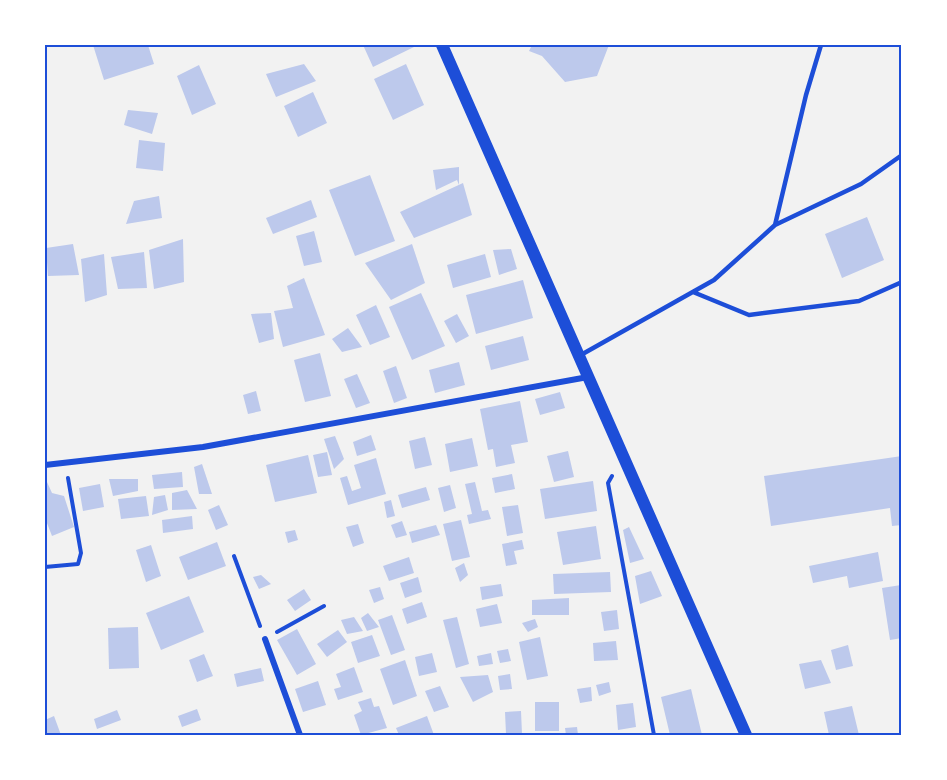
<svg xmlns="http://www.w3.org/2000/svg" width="947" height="780" viewBox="0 0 947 780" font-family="Arial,sans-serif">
<rect width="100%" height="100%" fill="#f2f2f2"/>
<!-- building -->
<path fill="#bdc9ec" d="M 93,45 L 148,45 L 154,64 L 104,80 Z
M 363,45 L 413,45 L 414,47 L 373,67 Z
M 532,45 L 609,45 L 597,76 L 565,82 L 542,56 L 529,51 Z
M 304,64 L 316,81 L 276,97 L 266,74 Z
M 406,64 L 424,105 L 393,120 L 374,79 Z
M 199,65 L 216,104 L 192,115 L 177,76 Z
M 313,92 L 327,123 L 298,137 L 284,106 Z
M 128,110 L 158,113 L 152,134 L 124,125 Z
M 139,140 L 165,143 L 163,171 L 136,168 Z
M 459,167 L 459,185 L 457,180 L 436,190 L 433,170 Z
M 370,175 L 395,241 L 355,256 L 329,190 Z
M 463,183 L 472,215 L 414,238 L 400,212 Z
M 159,196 L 162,218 L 126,224 L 134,201 Z
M 311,200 L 317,217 L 273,234 L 266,218 Z
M 867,217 L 884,260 L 842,278 L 825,234 Z
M 314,231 L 322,262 L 304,266 L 296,236 Z
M 183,239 L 184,282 L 154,289 L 149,250 Z
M 73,244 L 79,275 L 48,276 L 46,248 Z
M 412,244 L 425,283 L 391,300 L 365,263 Z
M 511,249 L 517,269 L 499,275 L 493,250 Z
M 144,252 L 147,288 L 118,289 L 111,257 Z
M 104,254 L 107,295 L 85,302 L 81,259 Z
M 485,254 L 491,277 L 453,288 L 447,265 Z
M 304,278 L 325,335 L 283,347 L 274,311 L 293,308 L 287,286 Z
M 523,280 L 533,318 L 476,334 L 466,295 Z
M 421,293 L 445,346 L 412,360 L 389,307 Z
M 376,305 L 390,337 L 370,345 L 356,315 Z
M 271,313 L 274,339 L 259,343 L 251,314 Z
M 457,314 L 469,336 L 456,343 L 444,321 Z
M 348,328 L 362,347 L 342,352 L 332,339 Z
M 523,336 L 529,360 L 491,370 L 485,346 Z
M 320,353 L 331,396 L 305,402 L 294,360 Z
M 459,362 L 465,385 L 435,393 L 429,370 Z
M 396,366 L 407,398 L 394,403 L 383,371 Z
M 357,374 L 370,403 L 356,408 L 344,379 Z
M 256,391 L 261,411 L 248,414 L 243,395 Z
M 560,392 L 565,408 L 540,415 L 535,399 Z
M 520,401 L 528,442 L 511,445 L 515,463 L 496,467 L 493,449 L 488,450 L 480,409 Z
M 371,435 L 376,450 L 357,456 L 353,442 Z
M 335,436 L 344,459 L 334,469 L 324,439 Z
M 425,437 L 432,465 L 415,469 L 409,441 Z
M 472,438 L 478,466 L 450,472 L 445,444 Z
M 568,451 L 574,477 L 554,482 L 547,456 Z
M 327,452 L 332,475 L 318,477 L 313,455 Z
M 308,455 L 317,493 L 275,502 L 266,465 Z
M 902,456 L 902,525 L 892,526 L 890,508 L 771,526 L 764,476 Z
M 376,458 L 386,494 L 348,505 L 340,478 L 347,476 L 352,491 L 361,488 L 354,465 Z
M 202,464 L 212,494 L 199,494 L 194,467 Z
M 182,472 L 183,487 L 154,489 L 152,475 Z
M 512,474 L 515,489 L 495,493 L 492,478 Z
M 109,479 L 138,479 L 138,491 L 113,496 Z
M 593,481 L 597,511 L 545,519 L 540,489 Z
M 47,482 L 52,493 L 64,496 L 74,527 L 52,536 L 45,518 L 45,483 Z
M 475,482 L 482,511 L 488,510 L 491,519 L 469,524 L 467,515 L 472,514 L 465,484 Z
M 100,484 L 104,507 L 83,511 L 79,488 Z
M 450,485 L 456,508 L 444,512 L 438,488 Z
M 426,487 L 430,500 L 402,508 L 398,495 Z
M 187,490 L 197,509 L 172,510 L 172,493 Z
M 165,495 L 168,510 L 152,515 L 154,497 Z
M 146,496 L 149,516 L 121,519 L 118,499 Z
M 391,500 L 395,516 L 387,518 L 384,502 Z
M 219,505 L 228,525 L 216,530 L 208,510 Z
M 518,505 L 523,533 L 507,536 L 502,507 Z
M 192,516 L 193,529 L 163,533 L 162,520 Z
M 461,520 L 470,557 L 452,561 L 443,524 Z
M 402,521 L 407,535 L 396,538 L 391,525 Z
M 358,524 L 364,543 L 353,547 L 346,527 Z
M 436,525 L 440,535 L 412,543 L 409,532 Z
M 596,526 L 601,559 L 563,565 L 557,532 Z
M 629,527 L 644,559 L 630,563 L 623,530 Z
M 295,530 L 298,540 L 288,543 L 285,532 Z
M 522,540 L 524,549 L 514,551 L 517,564 L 506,566 L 502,544 Z
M 217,542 L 226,566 L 188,580 L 179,557 Z
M 151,545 L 161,576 L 146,582 L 136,550 Z
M 878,552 L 883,581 L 849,588 L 847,576 L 813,583 L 809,566 Z
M 409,557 L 414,573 L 389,581 L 383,566 Z
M 464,563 L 468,575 L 460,582 L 455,568 Z
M 651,571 L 662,596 L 640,604 L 635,576 Z
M 610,572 L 611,592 L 554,594 L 553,574 Z
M 261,575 L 271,584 L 259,589 L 253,577 Z
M 418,577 L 422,592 L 405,598 L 400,583 Z
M 501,584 L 503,596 L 482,600 L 480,587 Z
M 901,585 L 902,638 L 890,640 L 882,588 Z
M 380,587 L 384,599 L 374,603 L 369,590 Z
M 304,589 L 311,600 L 295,611 L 287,600 Z
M 189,596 L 204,632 L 161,650 L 146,613 Z
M 569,598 L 569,615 L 532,615 L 532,600 Z
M 422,602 L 427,617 L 407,624 L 402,609 Z
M 497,604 L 502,623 L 480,627 L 476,609 Z
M 617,610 L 619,629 L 604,631 L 601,612 Z
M 368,613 L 379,627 L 367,631 L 361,618 Z
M 392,615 L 405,650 L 391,655 L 378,620 Z
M 354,617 L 363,631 L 347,634 L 341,620 Z
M 457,617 L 469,664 L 456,668 L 443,620 Z
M 535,619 L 538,627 L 528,632 L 522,623 Z
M 138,627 L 139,668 L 109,669 L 108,628 Z
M 297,629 L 316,664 L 297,675 L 277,640 Z
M 338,630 L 347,642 L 327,657 L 317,644 Z
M 372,635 L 380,656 L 358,663 L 351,642 Z
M 540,637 L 548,676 L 527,680 L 519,642 Z
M 616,641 L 618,660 L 594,661 L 593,643 Z
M 848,645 L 853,666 L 836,670 L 831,650 Z
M 508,649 L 511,661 L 500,663 L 497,651 Z
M 432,653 L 437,672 L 419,676 L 415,657 Z
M 491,653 L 493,664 L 479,666 L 477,656 Z
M 204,654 L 213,676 L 197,682 L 189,660 Z
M 405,660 L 417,696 L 393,705 L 380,669 Z
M 821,660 L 831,683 L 805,689 L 799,664 Z
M 354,667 L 363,692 L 338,700 L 334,689 L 341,687 L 336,674 Z
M 261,668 L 264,681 L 237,687 L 234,674 Z
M 510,674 L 512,689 L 500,690 L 498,676 Z
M 488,675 L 493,692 L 473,702 L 460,677 Z
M 318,681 L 326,705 L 303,712 L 295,689 Z
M 609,682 L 611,692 L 599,696 L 596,685 Z
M 440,686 L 449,707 L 434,712 L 425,691 Z
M 591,687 L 592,701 L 580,703 L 577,689 Z
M 691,689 L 702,735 L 670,735 L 661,697 Z
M 371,698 L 374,707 L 379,706 L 387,728 L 361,735 L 354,715 L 362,711 L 358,702 Z
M 535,702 L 559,702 L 559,731 L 535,731 Z
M 633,703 L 636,727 L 618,730 L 616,705 Z
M 852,706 L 859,735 L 829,735 L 824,712 Z
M 197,709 L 201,720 L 182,727 L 178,716 Z
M 117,710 L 121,720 L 97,729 L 94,719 Z
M 521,711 L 522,734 L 506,734 L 505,712 Z
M 54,716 L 61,735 L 45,735 L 45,720 Z
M 427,716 L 434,735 L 399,735 L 396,728 Z
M 577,727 L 578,735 L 566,735 L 565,728 Z"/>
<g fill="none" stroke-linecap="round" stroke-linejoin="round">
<!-- path -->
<path stroke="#1d4ed8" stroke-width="4" d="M 612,476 L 608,483 L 654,735
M 234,556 L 260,626
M 45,567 L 78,564 L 81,553 L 68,478
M 277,632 L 324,606"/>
<!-- service -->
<path stroke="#1d4ed8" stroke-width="4.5" d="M 775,225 L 806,95 L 821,45
M 693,292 L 749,315 L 859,301 L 902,282
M 579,356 L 714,280 L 775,225 L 861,184 L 902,155"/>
<!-- minor -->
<path stroke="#1d4ed8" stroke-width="6" d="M 45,465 L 203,447 L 588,377
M 265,639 L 300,735"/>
<!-- secondary -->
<path stroke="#1d4ed8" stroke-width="12" d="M 442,45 L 746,735"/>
</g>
<!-- border -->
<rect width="947" height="780" fill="none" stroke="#ffffff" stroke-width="93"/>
<rect x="46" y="46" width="854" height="688" fill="none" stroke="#1d4ed8" stroke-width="2"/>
</svg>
